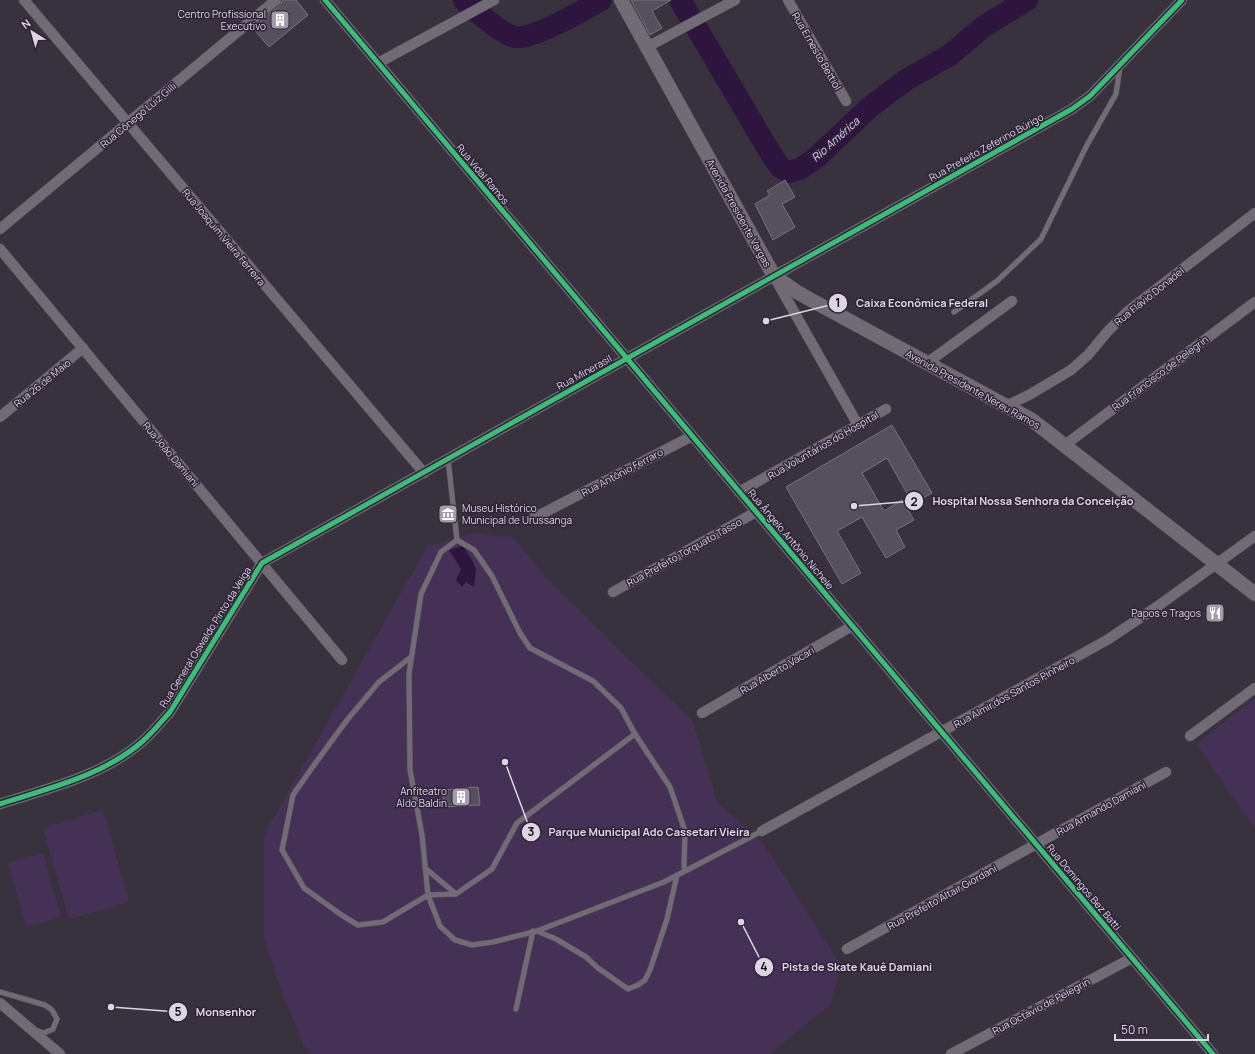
<svg xmlns="http://www.w3.org/2000/svg" width="1255" height="1054" viewBox="0 0 1255 1054" font-family="Manrope,sans-serif">
<rect width="100%" height="100%" fill="#38323e"/>
<!-- green -->
<path fill="#463156" d="M 473,533 L 514,538 L 546,578 L 693,722 L 717,802 L 751,832 L 764,845 L 841,966 L 831,1004 L 769,1054 L 310,1054 L 304,1046 L 282,993 L 264,938 L 264,835 L 427,547 Z
M 1255,699 L 1255,828 L 1196,744 Z
M 103,810 L 129,902 L 69,919 L 43,828 Z
M 43,853 L 61,917 L 26,927 L 8,863 Z"/>
<!-- water -->
<path fill="#2d153d" d="M 463,546 L 472,560 L 476,569 L 474,587 L 466,582 L 462,587 L 456,580 L 461,569 L 449,550 Z"/>
<g fill="none" stroke-linecap="round" stroke-linejoin="round">
<!-- river -->
<path stroke="#2d153d" stroke-width="22" d="M 464,0 C 473,9 504,36 516,37 C 534,39 584,10 601,0
M 680,0 L 771,154 L 780,167 L 788,172 L 800,169 L 816,158 L 870,107 L 906,80 L 950,55 L 983,27 L 1027,0"/>
</g>
<!-- building -->
<path fill="#564f5d" stroke="#78727d" d="M 283,0 L 296,0 L 308,15 L 269,47 L 253,28 L 280,5 Z
M 631,0 L 671,0 L 652,11 L 662,28 L 650,35 Z
M 785,180 L 795,197 L 782,204 L 795,227 L 773,240 L 755,204 L 770,195 L 767,191 Z
M 892,425 L 932,493 L 913,504 L 887,458 L 862,473 L 884,511 L 902,500 L 914,520 L 896,530 L 905,547 L 886,558 L 862,517 L 837,531 L 861,573 L 842,584 L 786,487 Z
M 478,787 L 480,805 L 444,807 L 442,790 Z"/>
<g fill="none" stroke-linecap="round" stroke-linejoin="round">
<defs>
<path id="lane" d="M 954,312 L 997,281 L 1041,239 L 1087,145 L 1116,94 L 1120,67
M 448,459 L 457,540 L 441,552 L 421,594 L 409,674 L 410,770 L 422,835 L 428,895 L 440,926 L 455,940 L 472,945 L 493,942 L 537,931 L 664,882 L 762,831
M 457,540 L 474,550 L 492,576 L 520,633 L 530,648 L 593,681 L 621,708 L 635,734 L 670,787 L 685,831 L 684,866 L 685,871
M 411,657 L 379,682 L 347,720 L 314,765 L 293,795 L 282,850 L 304,888 L 343,916 L 358,925 L 383,922 L 428,895 L 456,894 L 492,869 L 517,823 L 635,734
M 425,868 L 456,894
M 537,931 L 556,939 L 586,957 L 598,968 L 628,989 L 638,985 L 645,980 L 650,970 L 667,919 L 677,875
M 0,992 L 45,1005 L 52,1010 L 57,1019 L 53,1029 L 44,1033 L 35,1030
M 516,1009 L 533,931"/>
<path id="street" d="M 24,0 L 424,473
M 325,0 L 1213,1054
M 788,0 L 846,101
M 647,47 L 735,0
M 378,63 L 494,0
M 0,229 L 276,0
M 0,249 L 342,660
M 776,280 L 858,425
M 927,363 L 1012,301
M 1006,406 L 1029,395 L 1071,370 L 1088,355 L 1108,331 L 1128,311 L 1255,213
M 0,417 L 83,348
M 1065,445 L 1255,302
M 739,492 L 886,409
M 532,519 L 692,436
M 613,592 L 756,512
M 702,713 L 852,626
M 1190,736 L 1255,688
M 0,804 C 49,788 103,776 143,741 C 153,732 161,722 170,712 L 262,563 L 1072,109 L 1090,96 L 1182,0
M 762,831 L 1107,640 L 1158,606 L 1255,536
M 847,949 L 1166,772
M 0,1003 L 60,1054
M 951,1054 L 1132,958"/>
<path id="secondary" d="M 621,0 L 774,276 L 797,292 L 813,301 L 1032,420 L 1255,594"/>
</defs>
<!-- lane casing -->
<use href="#lane" stroke="#554f5a" stroke-width="6"/>
<!-- street casing -->
<use href="#street" stroke="#554f5a" stroke-width="11"/>
<!-- secondary casing -->
<use href="#secondary" stroke="#554f5a" stroke-width="15"/>
<!-- lane -->
<use href="#lane" stroke="#706b75" stroke-width="5"/>
<!-- street -->
<use href="#street" stroke="#706b75" stroke-width="10"/>
<!-- secondary -->
<use href="#secondary" stroke="#706b75" stroke-width="14"/>
<defs>
<path id="cycleway" d="M 325,0 L 1213,1054
M 0,804 C 49,788 103,776 143,741 C 153,732 161,722 170,712 L 262,563 L 1072,109 L 1090,96 L 1182,0"/>
</defs>
<!-- cycleway casing -->
<use href="#cycleway" stroke="#2f2338" stroke-width="8"/>
<!-- cycleway -->
<use href="#cycleway" stroke="#3abd76" stroke-width="5"/>
</g>
<!-- icons -->
<defs>
<symbol id="building-square" viewBox="-11 -11 22 22"><rect x="-9" y="-9" width="18" height="18" rx="4" fill="#a39caa" stroke="#2f2338"/><path d="M-4-6H4V6H1V3H-1V6H-4ZM-2.5-4.3h1.7v1.8h-1.7ZM.8-4.3h1.7v1.8H.8ZM-2.5-1h1.7V.8h-1.7ZM.8-1h1.7V.8H.8Z" fill="#fff"/></symbol>
<symbol id="museum-square" viewBox="-11 -11 22 22"><rect x="-9" y="-9" width="18" height="18" rx="4" fill="#a39caa" stroke="#2f2338"/><path d="M0-6L6-3V-2H-6V-3ZM-5-1h2V3h-2ZM-1-1h2V3h-2ZM3-1h2V3H3ZM-6 4H6V6H-6Z" fill="#fff"/></symbol>
<symbol id="restaurant-square" viewBox="-11 -11 22 22"><rect x="-9" y="-9" width="18" height="18" rx="4" fill="#a39caa" stroke="#2f2338"/><path d="M-5-6h1v4h1v-4h1v4h1v-4h1v5L-1.5 .5V6h-2V.5L-5-1ZM5-6V6H3V1.5H1.5Q1.5-4 5-6Z" fill="#fff"/></symbol>
</defs>
<g fill-rule="evenodd">
<use href="#building-square" x="269" y="9" width="22" height="22"/>
<use href="#museum-square" x="437" y="503" width="22" height="22"/>
<use href="#restaurant-square" x="1204" y="602" width="22" height="22"/>
<use href="#building-square" x="450" y="786" width="22" height="22"/>
</g>
<g text-anchor="middle" dominant-baseline="central" stroke-width="3" stroke-linejoin="round" paint-order="stroke">
<!-- poi labels -->
<g font-size="10" fill="#ddd5e4" stroke="#2f2338" text-anchor="end">
<text x="266" y="14">Centro Profissional<tspan x="266" dy="12">Executivo</tspan></text>
<text x="462" y="508" text-anchor="start">Museu Histórico<tspan x="462" dy="12">Municipal de Urussanga</tspan></text>
<text x="1201" y="613">Papos e Tragos</text>
<text x="447" y="791">Anfiteatro<tspan x="447" dy="12">Aldo Baldin</tspan></text>
</g>
<!-- street labels -->
<g font-size="10" fill="#ddd5e4" stroke="#2f2338">
<text transform="translate(817 51) rotate(60)">Rua Ernesto Bettiol</text>
<text transform="translate(138 115) rotate(-40)">Rua Cônego Luiz Gilli</text>
<text transform="translate(986 147) rotate(-29)">Rua Prefeito Zeferino Búrigo</text>
<text transform="translate(483 174) rotate(50)">Rua Vidal Ramos</text>
<text transform="translate(739 213) rotate(61)">Avenida Presidente Vargas</text>
<text transform="translate(224 237) rotate(50)">Rua Joaquim Vieira Ferreira</text>
<text transform="translate(1149 296) rotate(-39)">Rua Flávio Donadel</text>
<text transform="translate(584 372) rotate(-29)">Rua Minerasil</text>
<text transform="translate(1160 373) rotate(-37)">Rua Francisco de Pelegrin</text>
<text transform="translate(42 383) rotate(-39)">Rua 26 de Maio</text>
<text transform="translate(973 389) rotate(29)">Avenida Presidente Nereu Ramos</text>
<text transform="translate(823 445) rotate(-30)">Rua Voluntários do Hospital</text>
<text transform="translate(171 454) rotate(50)">Rua João Damiani</text>
<text transform="translate(622 472) rotate(-28)">Rua Antônio Ferraro</text>
<text transform="translate(791 539) rotate(50)">Rua Ângelo Antônio Nichele</text>
<text transform="translate(684 552) rotate(-29)">Rua Prefeito Torquato Tasso</text>
<text transform="translate(205 637) rotate(-58)">Rua General Oswaldo Pinto da Veiga</text>
<text transform="translate(777 670) rotate(-30)">Rua Alberto Vacari</text>
<text transform="translate(1014 692) rotate(-29)">Rua Almir dos Santos Pinheiro</text>
<text transform="translate(1101 808) rotate(-29)">Rua Armando Damiani</text>
<text transform="translate(1084 887) rotate(50)">Rua Domingos Bez Batti</text>
<text transform="translate(942 897) rotate(-29)">Rua Prefeito Altair Giordani</text>
<text transform="translate(1041 1006) rotate(-28)">Rua Octávio de Pelegrin</text>
</g>
<!-- water labels -->
<g font-size="11" font-style="italic" fill="#e2caf8" stroke="#2f2338">
<text transform="translate(835 139) rotate(-42)">Rio América</text>
</g>
</g>
<!-- callouts -->
<path fill="none" stroke="#ddd5e4" stroke-width="1.5" d="M766 321L838 303M854 506L914 501M505 762L531 832M741 922L764 967M111 1007L178 1012"/>
<g fill="#ddd5e4" stroke="#2f2338" stroke-width="1.5">
<circle cx="766" cy="321" r="4"/>
<circle cx="854" cy="506" r="4"/>
<circle cx="505" cy="762" r="4"/>
<circle cx="741" cy="922" r="4"/>
<circle cx="111" cy="1007" r="4"/>
<circle cx="838" cy="303" r="10"/>
<circle cx="914" cy="501" r="10"/>
<circle cx="531" cy="832" r="10"/>
<circle cx="764" cy="967" r="10"/>
<circle cx="178" cy="1012" r="10"/>
</g>
<g font-size="12" text-anchor="middle" font-weight="bold" fill="#111">
<text x="838" y="307">1</text>
<text x="914" y="506">2</text>
<text x="531" y="836">3</text>
<text x="764" y="971">4</text>
<text x="178" y="1016">5</text>
</g>
<g font-size="11" text-anchor="middle" font-weight="bold" fill="#ddd5e4" stroke="#2f2338" stroke-width="3" stroke-linejoin="round" paint-order="stroke">
<text x="922" y="307">Caixa Econômica Federal</text>
<text x="1033" y="505">Hospital Nossa Senhora da Conceição</text>
<text x="649" y="836">Parque Municipal Ado Cassetari Vieira</text>
<text x="857" y="971">Pista de Skate Kauê Damiani</text>
<text x="226" y="1016">Monsenhor</text>
</g>
<!-- north arrow -->
<g transform="translate(32 32) rotate(323)" stroke="#2f2338" stroke-width="3" paint-order="stroke">
<path d="M0-3L7 15L0 10L-7 15Z" fill="#ddd5e4"/>
<text y="-6" font-size="11" font-weight="bold" text-anchor="middle" fill="#ddd5e4">N</text>
</g>
<!-- scale -->
<path d="M1115 1034v6h93v-6" fill="none" stroke="#ddd5e4" stroke-width="2"/>
<text x="1121" y="1034" font-size="12" fill="#ddd5e4" stroke="#2f2338" stroke-width="3" paint-order="stroke">50 m</text>
</svg>
